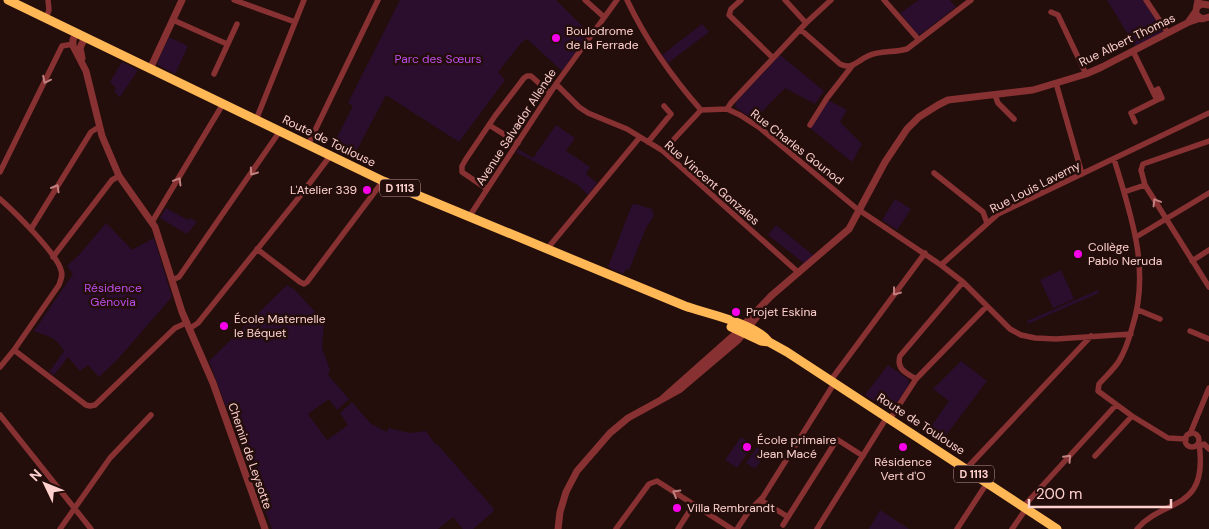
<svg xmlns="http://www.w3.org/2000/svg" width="1209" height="529" viewBox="0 0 1209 529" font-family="'DM Sans',sans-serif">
<rect width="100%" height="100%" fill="#230e0b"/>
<!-- green -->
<path fill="#2b0e2e" d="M 400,0 L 556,0 L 589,33 L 562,71 L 527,39 L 521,43 L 498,72 L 505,80 L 459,142 L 386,95 L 352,159 L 331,149 L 353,106 L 348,103 Z
M 919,0 L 950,0 L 956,7 L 921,34 L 917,34 L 900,13 Z
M 1107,0 L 1143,0 L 1163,30 L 1163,32 L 1135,46 Z
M 702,24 L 709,32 L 668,63 L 662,55 Z
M 169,37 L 188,46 L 175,74 L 158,65 L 157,63 Z
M 780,55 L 824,91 L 815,104 L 785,88 L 754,120 L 735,107 L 736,102 Z
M 122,62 L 138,70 L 120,97 L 114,91 L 116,88 L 110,82 Z
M 828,100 L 847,110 L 840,122 L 862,144 L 852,162 L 810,128 Z
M 556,125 L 575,138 L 566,151 L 590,167 L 586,174 L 597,183 L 588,195 L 578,185 L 516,152 L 518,149 L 533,158 Z
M 895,199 L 911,209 L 897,230 L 882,220 Z
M 635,204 L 652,209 L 654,216 L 646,228 L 629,270 L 626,269 L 623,274 L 608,267 L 632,205 Z
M 166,208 L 188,220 L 190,218 L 197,222 L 187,234 L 160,218 Z
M 106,223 L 132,250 L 154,238 L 172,297 L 117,360 L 99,377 L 88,365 L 80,371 L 68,357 L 54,375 L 49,372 L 64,351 C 55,336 49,337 34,331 L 73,274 L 67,266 L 79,255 Z
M 776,225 L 814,256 L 805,264 L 768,235 Z
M 1061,270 L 1074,299 L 1053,308 L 1040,280 Z
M 287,285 L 296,291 L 324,322 L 322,348 L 330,370 L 328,375 L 349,399 L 337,410 L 329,399 L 308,414 L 327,440 L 348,425 L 340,413 L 352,402 L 371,424 L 387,432 L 388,428 L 410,433 L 426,431 L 435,444 L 438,445 L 494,509 L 493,512 L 473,529 L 463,529 L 453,517 L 438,529 L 272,529 L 209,361 Z
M 1098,290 L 1099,293 L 1028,324 L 1027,321 Z
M 961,361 L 987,381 L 940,443 L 927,435 L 928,431 L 949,401 L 933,389 Z
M 888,365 L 908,379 L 909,384 L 891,412 L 865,395 Z
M 741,437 L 753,445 L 737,468 L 725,460 Z
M 757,447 L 766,453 L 755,469 L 746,463 Z
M 880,510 L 909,529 L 869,529 Z"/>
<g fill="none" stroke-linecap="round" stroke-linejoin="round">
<!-- minor -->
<path stroke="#873132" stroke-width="5.5" d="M 234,0 L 295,22
M 585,0 L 604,17
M 627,0 C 646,40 671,76 701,110 L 727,109 L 740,115 L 760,128 L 856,208 L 941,265 L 963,282 L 1010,329 L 1021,335 L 1035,338 L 1056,339 L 1131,334
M 741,0 L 731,9 L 729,15 L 773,58
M 785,0 L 806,23
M 884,0 L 919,40
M 1146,0 L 1168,33
M 1051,12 L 1058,15 L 1086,74
M 46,18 L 49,10 L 48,0
M 173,20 L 227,44
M 800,29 L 840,64 C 852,70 857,61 868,56 C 880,50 894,53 907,49 L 971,0
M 1133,51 L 1157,100 L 1131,113 L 1135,122
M 214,74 L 237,24
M 1056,83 L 1082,174
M 556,84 L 579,107 L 588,113 L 627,129 L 663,151 L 799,273
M 1153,92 L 1158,89 L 1162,98 L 1157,100
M 995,95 L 998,103 L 1014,119
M 727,109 L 731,103 L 806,23 L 831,0
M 256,120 L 304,0
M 489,125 L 518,143
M 810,125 L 827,98 L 852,66
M 1209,141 L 1143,164 L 1141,170 L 1145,185 L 1209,287
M 648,142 L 671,114 L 664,106
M 308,145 L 378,0
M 663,151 L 701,110
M 1114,159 C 1131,215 1151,270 1132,328 C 1129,339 1125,351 1119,361 C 1114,369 1106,376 1099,384 L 1098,391 L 1132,416 L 1168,438 L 1186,439
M 0,172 L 62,46 L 73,44
M 934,173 L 983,212 L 987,223
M 487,189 L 462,172 L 462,166 L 466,159 L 495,116 L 524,78 L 527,76 L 531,76 L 550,93
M 1124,192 L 1145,185
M 0,199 C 14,211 57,254 61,270 C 63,275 61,280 59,285 L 14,350 L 0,367
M 469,217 L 556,84 L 617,0
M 152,222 L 223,104
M 31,229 L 91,132 L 99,127
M 1136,237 L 1209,193
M 257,249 L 300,282 L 304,284 L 307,282 L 383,181
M 547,249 L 640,137
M 53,257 L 112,180 L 119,176
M 1192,261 L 1209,250
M 941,265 L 998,214 L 1209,113
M 172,280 L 179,277 L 280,131
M 1138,310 L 1160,319
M 189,329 L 198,323 L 300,196 L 330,156
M 1190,331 L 1209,339
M 14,350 L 86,405 L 90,406 L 95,405 L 175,328 L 186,323
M 916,379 C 906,373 896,369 900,356 L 963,282
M 831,380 L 925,253
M 0,415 L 91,529
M 890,419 L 916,379 L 987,306
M1185 440a7 7 0 1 1 14 0a7 7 0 1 1-14 0Z
M 1190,434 L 1209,388
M 1200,446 L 1204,444 L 1209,449
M 1095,456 L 1132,416
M 966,469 L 1091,336
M 759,501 L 764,502 L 788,517 L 836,441 L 838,440 L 863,456
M 1023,507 L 1116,405
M 783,525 L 788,517
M 60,529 L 110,458 L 151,415
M 616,529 L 649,484 L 657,481 L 732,529
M 678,529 L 694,504
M 737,529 L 749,511 L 763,497 L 835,382
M 817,529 L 887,417
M 957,529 L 987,483
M 1012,529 L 1026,509
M 1137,529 C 1164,497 1209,513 1199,443"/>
<!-- tertiary -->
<path stroke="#873132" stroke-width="7" d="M 1198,6 L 1202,4 L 1209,5
M 1198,16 L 1202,19 L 1209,17
M 1189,21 L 1196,11 L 1198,0
M 76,33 L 73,40 L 73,46 L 86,71 L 102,136 L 119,176 L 155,227 L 182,312 L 213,383 L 265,529
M 82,58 L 80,48 L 85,37
M 150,69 L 182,0
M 662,399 L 734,335 L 771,296 L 849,229 L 885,162 L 907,129 L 919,117 L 938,105 L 948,100 L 1033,90 L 1086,74 L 1102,67 L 1189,22 L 1201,18
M 558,529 L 560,512 L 566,492 L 577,471 L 610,433 L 628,418 L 679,390 L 738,340 L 760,313"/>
<!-- primary -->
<path stroke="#ffb855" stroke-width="9" d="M 8,0 L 383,181 L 685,306 C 707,314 755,323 769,342
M 731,327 L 761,341 L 769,342 L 787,352 L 1057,529"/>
</g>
<!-- one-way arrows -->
<defs><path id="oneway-chevron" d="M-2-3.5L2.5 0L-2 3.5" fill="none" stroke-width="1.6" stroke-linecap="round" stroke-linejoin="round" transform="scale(1.25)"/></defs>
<g stroke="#c38180">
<use href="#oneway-chevron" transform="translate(46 80) rotate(116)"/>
<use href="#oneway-chevron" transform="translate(253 172) rotate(125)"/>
<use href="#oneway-chevron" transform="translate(178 181) rotate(-59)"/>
<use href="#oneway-chevron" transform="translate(56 188) rotate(-60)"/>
<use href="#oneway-chevron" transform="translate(1156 202) rotate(-121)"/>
<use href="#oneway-chevron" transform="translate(896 292) rotate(127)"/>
<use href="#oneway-chevron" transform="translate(1068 458) rotate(-47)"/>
<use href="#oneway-chevron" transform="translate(676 493) rotate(-150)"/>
</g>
<!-- markers -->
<g fill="#f900ea" stroke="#230e0b" stroke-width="2">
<circle cx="556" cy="38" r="5"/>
<circle cx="367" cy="190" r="5"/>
<circle cx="1078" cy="254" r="5"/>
<circle cx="736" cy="312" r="5"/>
<circle cx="224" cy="326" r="5"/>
<circle cx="747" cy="447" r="5"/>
<circle cx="903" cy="447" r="5"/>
<circle cx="677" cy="508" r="5"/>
</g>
<g text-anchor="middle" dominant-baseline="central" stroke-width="5" stroke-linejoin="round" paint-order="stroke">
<!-- shield labels -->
<g fill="#230e0b" stroke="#bd9694" stroke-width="1">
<rect x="380" y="179.5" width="40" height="17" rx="4"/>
<rect x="954" y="465.5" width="40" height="17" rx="4"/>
</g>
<g font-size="11" font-weight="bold" fill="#ffd1ce">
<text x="400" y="188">D 1113</text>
<text x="974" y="474">D 1113</text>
</g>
<!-- poi labels -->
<g font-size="12" fill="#ffd1ce" stroke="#230e0b" text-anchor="start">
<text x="566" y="31">Boulodrome<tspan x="566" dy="14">de la Ferrade</tspan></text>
<text x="357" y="190" text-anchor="end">L'Atelier 339</text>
<text x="1088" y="247">Collège<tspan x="1088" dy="14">Pablo Neruda</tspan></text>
<text x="746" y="312">Projet Eskina</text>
<text x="234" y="319">École Maternelle<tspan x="234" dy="14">le Béquet</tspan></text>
<text x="757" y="440">École primaire<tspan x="757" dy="14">Jean Macé</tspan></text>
<text x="903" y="462" text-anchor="middle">Résidence<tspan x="903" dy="14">Vert d'O</tspan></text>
<text x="687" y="508">Villa Rembrandt</text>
</g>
<!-- street labels -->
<g font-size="12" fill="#ffd1ce" stroke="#230e0b">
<text transform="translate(1127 40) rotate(-26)">Rue Albert Thomas</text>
<text transform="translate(516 127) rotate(-57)">Avenue Salvador Allende</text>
<text transform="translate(329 141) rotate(26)">Route de Toulouse</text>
<text transform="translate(797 147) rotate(38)">Rue Charles Gounod</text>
<text transform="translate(712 183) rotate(41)">Rue Vincent Gonzales</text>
<text transform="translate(1035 187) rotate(-27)">Rue Louis Laverny</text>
<text transform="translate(921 424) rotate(33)">Route de Toulouse</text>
<text transform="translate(250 456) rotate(71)">Chemin de Leysotte</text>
</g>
<!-- park labels -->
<g font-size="12" fill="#bd4deb" stroke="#230e0b">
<text x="438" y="59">Parc des Sœurs</text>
<text x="113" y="288">Résidence<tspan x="113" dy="14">Génovia</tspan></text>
</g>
</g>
<!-- north arrow -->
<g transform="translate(45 484) rotate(313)" stroke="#230e0b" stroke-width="4" paint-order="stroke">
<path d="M0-4L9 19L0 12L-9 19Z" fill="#ffd1ce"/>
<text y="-8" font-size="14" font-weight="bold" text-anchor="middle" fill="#ffd1ce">N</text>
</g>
<!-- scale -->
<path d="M1029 499v8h142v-8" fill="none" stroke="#ffd1ce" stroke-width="2.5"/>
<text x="1036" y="499" font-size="15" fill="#ffd1ce" stroke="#230e0b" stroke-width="4" paint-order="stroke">200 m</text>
</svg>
